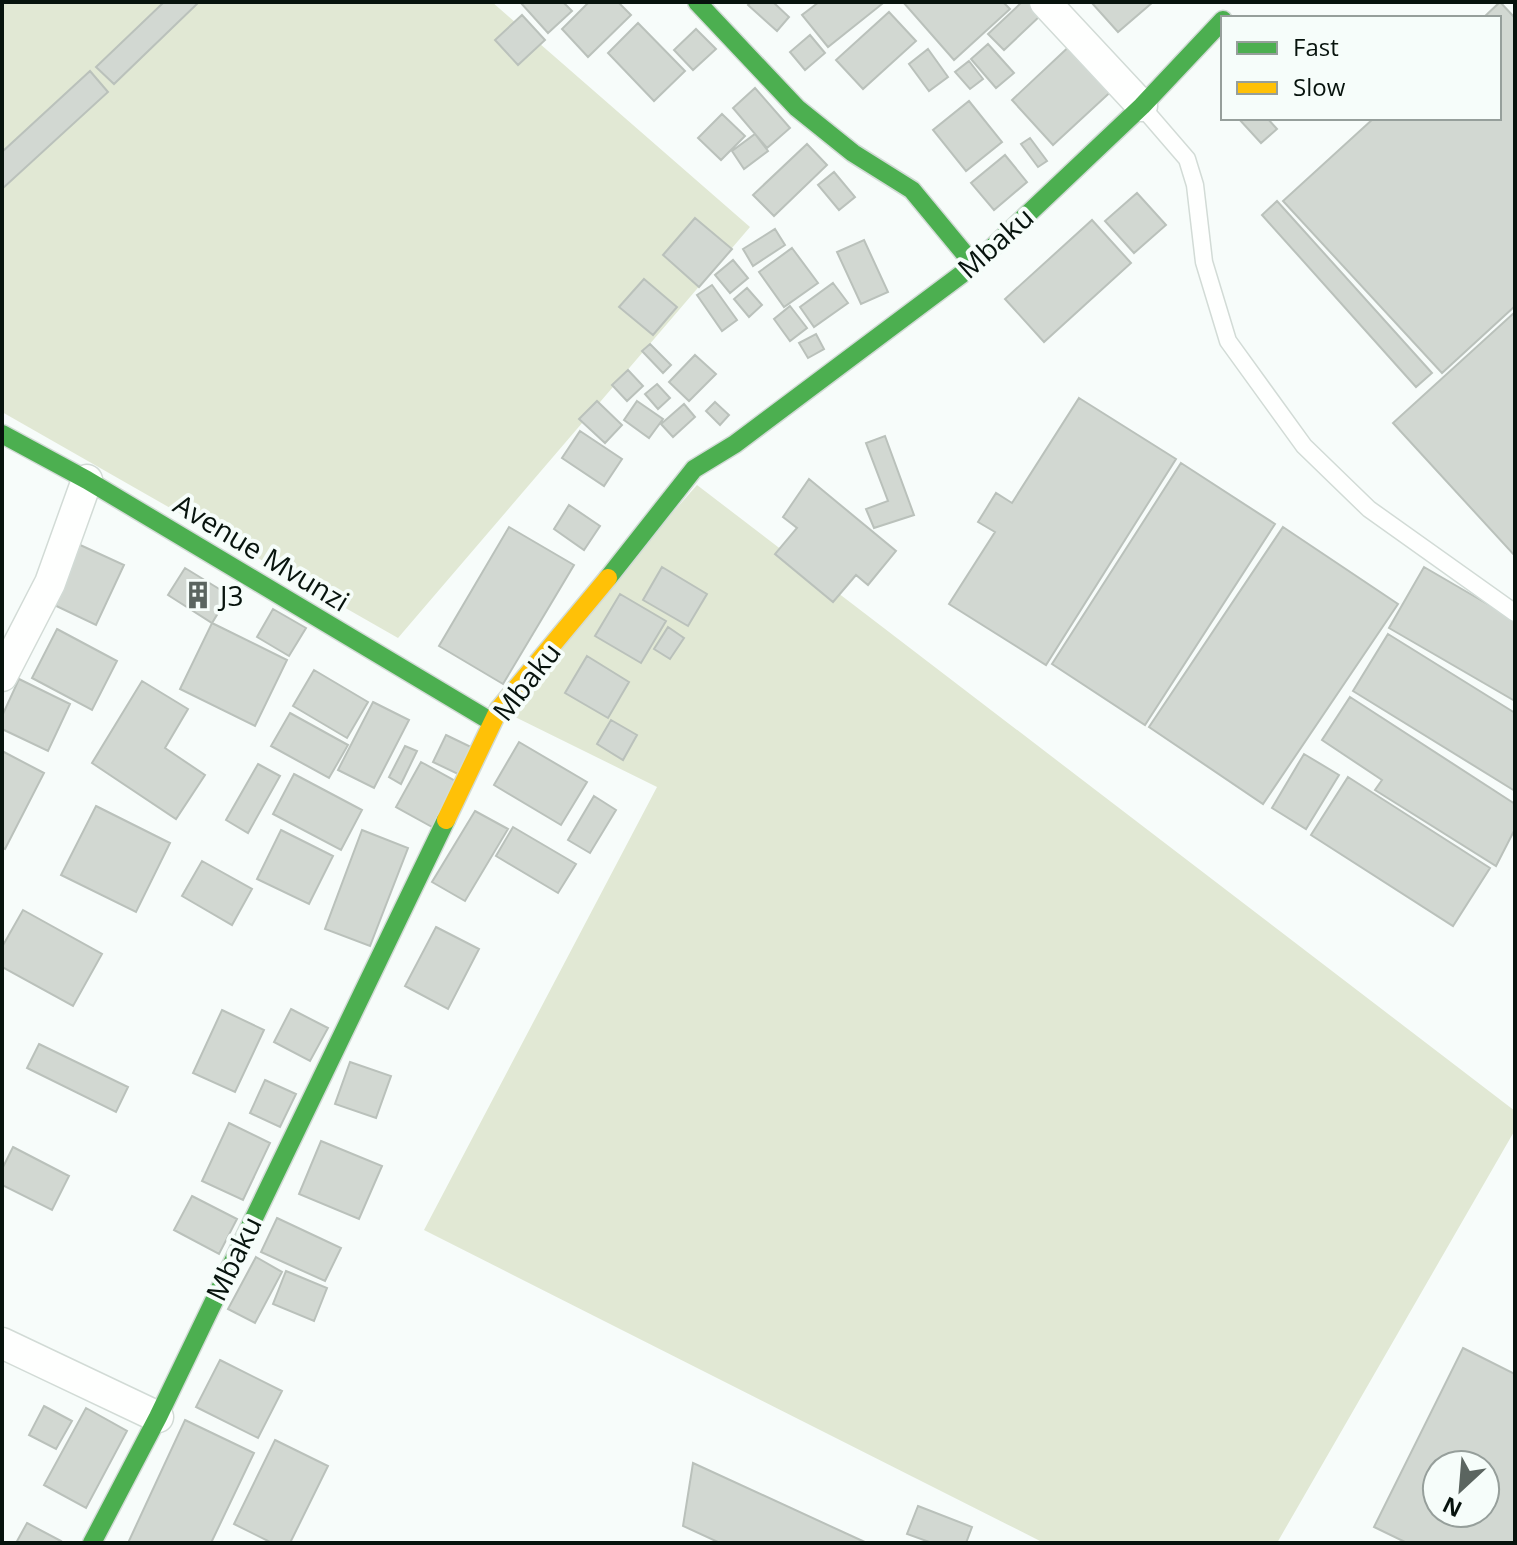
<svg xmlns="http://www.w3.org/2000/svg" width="1517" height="1545" viewBox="0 0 1517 1545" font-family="'Open Sans',sans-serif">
<rect width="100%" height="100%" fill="#f7fcfa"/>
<!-- green -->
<path fill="#e1e8d4" d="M 2,2 L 492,2 L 750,227 L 398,638 L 2,412 Z
M 697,485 L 1515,1111 L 1515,1130 L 1277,1543 L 1044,1543 L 424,1230 L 657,787 L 499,709 Z"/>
<!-- building -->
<path fill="#d2d8d2" stroke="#bac1bb" stroke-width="2" fill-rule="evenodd" d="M 164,2 L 199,2 L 114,84 L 96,67 Z
M 520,2 L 563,2 L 572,11 L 548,33 Z
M 589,2 L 618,2 L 631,15 L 588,57 L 562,29 Z
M 751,2 L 773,2 L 789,17 L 777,31 L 748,5 Z
M 819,2 L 880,2 L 882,4 L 828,47 L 802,15 Z
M 903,2 L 1003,2 L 1010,9 L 954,60 Z
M 1022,2 L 1029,2 L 1041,15 L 1004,50 L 988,34 Z
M 1091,2 L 1153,2 L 1118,32 Z
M 1500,2 L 1515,18 L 1515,306 L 1442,373 L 1283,201 L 1374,118 L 1499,118 L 1499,18 L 1483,18 Z
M 889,12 L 916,41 L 863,89 L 836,60 Z
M 522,15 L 545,40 L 518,65 L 495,40 Z
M 638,23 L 685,71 L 654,101 L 608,53 Z
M 696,29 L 716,49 L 693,70 L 674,50 Z
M 810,35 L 825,53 L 805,70 L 790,52 Z
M 1075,41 L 1117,86 L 1053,145 L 1012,100 Z
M 988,44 L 1014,73 L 996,88 L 971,59 Z
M 928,49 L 948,77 L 929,91 L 909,64 Z
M 969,61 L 983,79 L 970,89 L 955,72 Z
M 90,71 L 108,92 L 2,189 L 2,152 Z
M 755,88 L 790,128 L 767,148 L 733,108 Z
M 969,101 L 1002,142 L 966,171 L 933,130 Z
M 722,114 L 745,136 L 721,160 L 698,138 Z
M 1238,118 L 1267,118 L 1277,129 L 1261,143 Z
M 755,134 L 768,151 L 744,169 L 732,151 Z
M 1030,138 L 1047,161 L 1038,167 L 1021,144 Z
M 807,144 L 827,165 L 774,216 L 753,195 Z
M 1005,155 L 1027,182 L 994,210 L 971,183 Z
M 834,172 L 855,197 L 839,210 L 818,185 Z
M 1137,193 L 1166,225 L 1134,253 L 1105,221 Z
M 1277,201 L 1432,373 L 1416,387 L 1262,215 Z
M 695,218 L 732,249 L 699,287 L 663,255 Z
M 1092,220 L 1131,263 L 1044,342 L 1005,299 Z
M 775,229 L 785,245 L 753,266 L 743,249 Z
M 864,240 L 888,292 L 861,304 L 837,252 Z
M 792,248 L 818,283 L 784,307 L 759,272 Z
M 733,260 L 748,278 L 730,293 L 715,275 Z
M 644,279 L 677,307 L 653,335 L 619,307 Z
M 833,283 L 848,303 L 814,327 L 800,307 Z
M 712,285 L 737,320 L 722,331 L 697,295 Z
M 747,288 L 762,305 L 749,317 L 734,299 Z
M 790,306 L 807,328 L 790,341 L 774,319 Z
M 1515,312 L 1515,556 L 1393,423 Z
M 816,334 L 824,349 L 808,358 L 799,343 Z
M 650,344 L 671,365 L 663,373 L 642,351 Z
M 695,355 L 716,374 L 689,401 L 669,382 Z
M 628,370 L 643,386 L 627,401 L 612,385 Z
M 657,384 L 670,398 L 658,409 L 645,394 Z
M 1079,398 L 1176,459 L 1046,665 L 949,604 L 995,532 L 978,522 L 996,493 L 1012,503 Z
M 597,401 L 622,425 L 605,443 L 579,419 Z
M 637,401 L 663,419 L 649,438 L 624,420 Z
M 715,402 L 729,415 L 720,425 L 706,411 Z
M 684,404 L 695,417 L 673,437 L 661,424 Z
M 580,431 L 622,459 L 604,486 L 562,458 Z
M 885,436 L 914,515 L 874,528 L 866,509 L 888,501 L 866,443 Z
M 1181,463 L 1275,524 L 1145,725 L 1052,664 Z
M 809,479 L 896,551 L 868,585 L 856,575 L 833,602 L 775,554 L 797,528 L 783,517 Z
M 569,505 L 600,526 L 584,550 L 554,529 Z
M 509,527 L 574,565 L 503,684 L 439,646 Z
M 1283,527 L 1398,604 L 1263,804 L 1149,727 Z
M 78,544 L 124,565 L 96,625 L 50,603 Z
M 662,567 L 707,594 L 688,626 L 643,600 Z
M 1424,567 L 1515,620 L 1515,701 L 1389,628 Z
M 185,568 L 229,595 L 212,623 L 168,595 Z
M 620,594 L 666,621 L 641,663 L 595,636 Z
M 273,609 L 306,628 L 289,656 L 257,637 Z
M 212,623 L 287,660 L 255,726 L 180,689 Z
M 668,627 L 684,638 L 670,659 L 654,649 Z
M 57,629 L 117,661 L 92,710 L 32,678 Z
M 1388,634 L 1515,713 L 1515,791 L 1353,691 Z
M 587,656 L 629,682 L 608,718 L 565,693 Z
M 314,670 L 368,702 L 347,738 L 293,706 Z
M 19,679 L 70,704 L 48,751 L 2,729 L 2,716 Z
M 142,681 L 188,709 L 165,748 L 205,775 L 176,819 L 92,763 Z
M 1350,697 L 1515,804 L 1515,829 L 1496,866 L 1375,790 L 1382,780 L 1322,740 Z
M 373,702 L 409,720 L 374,788 L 338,770 Z
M 290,713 L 348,745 L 329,778 L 271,746 Z
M 611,720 L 637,735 L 623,760 L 597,744 Z
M 446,735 L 473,748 L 460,775 L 433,762 Z
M 519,742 L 587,782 L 561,825 L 494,785 Z
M 405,746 L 417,751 L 401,784 L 389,777 Z
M 2,751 L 44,773 L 5,849 L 2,848 Z
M 1304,754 L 1339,775 L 1306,829 L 1272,808 Z
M 421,762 L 457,782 L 432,827 L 396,807 Z
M 258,764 L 280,776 L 248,833 L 226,820 Z
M 294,774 L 362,810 L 341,850 L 273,814 Z
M 1348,777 L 1490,868 L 1453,926 L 1311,835 Z
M 594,796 L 616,810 L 590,853 L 568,840 Z
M 96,806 L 170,843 L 136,912 L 61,875 Z
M 475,811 L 508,829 L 465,901 L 432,882 Z
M 513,827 L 576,864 L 558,893 L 496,856 Z
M 281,830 L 333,856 L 309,904 L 257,879 Z
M 362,830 L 408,848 L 370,946 L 325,929 Z
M 202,861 L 252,889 L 232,925 L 182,896 Z
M 23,910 L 102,954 L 73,1006 L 2,967 L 2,947 Z
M 436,927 L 479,949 L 448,1009 L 405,986 Z
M 291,1009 L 328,1028 L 310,1061 L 274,1042 Z
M 222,1010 L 264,1030 L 235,1092 L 193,1073 Z
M 39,1044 L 128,1087 L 116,1112 L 27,1068 Z
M 350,1062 L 391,1076 L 376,1118 L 335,1104 Z
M 265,1080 L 296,1094 L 280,1127 L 250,1113 Z
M 229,1123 L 270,1143 L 243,1200 L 202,1181 Z
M 321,1141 L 382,1166 L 359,1219 L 299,1194 Z
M 13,1147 L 69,1176 L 52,1210 L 2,1185 L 2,1169 Z
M 192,1196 L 237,1219 L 219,1254 L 174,1230 Z
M 277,1218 L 341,1248 L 325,1281 L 261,1252 Z
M 256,1257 L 282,1272 L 255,1323 L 228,1309 Z
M 286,1271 L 327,1288 L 314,1321 L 273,1304 Z
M 1463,1348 L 1515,1374 L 1515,1543 L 1407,1543 L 1374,1527 ZM 1437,1465 L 1485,1465 L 1485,1513 L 1437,1513 Z
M 220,1360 L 282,1391 L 258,1438 L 196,1407 Z
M 44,1406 L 72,1421 L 56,1449 L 29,1435 Z
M 86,1408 L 127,1431 L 86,1508 L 44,1485 Z
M 185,1420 L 254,1453 L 211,1543 L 128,1543 Z
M 275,1440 L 328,1466 L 290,1543 L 272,1543 L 234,1524 Z
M 693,1463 L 867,1543 L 720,1543 L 683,1526 Z
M 918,1506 L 972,1527 L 966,1543 L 932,1543 L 907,1534 Z
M 27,1523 L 61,1541 L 60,1543 L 16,1543 Z"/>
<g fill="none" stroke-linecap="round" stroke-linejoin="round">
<defs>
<path id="lane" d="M 1143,108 L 1187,159 L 1195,185 L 1204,262 L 1228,341 L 1304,446 L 1369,509 L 1515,613"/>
<path id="street" d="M 1045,2 L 1142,106
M 2,676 L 50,583 L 87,480
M 2,1343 L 158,1417"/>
<path id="fast" d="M 697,2 L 797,108 L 853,153 L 912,190 L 974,265
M 2,434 L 87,480 L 492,722
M 608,578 L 694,469 L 735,444 L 974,265 L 1142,106 L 1223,20
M 92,1543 L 158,1417 L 446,820"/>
<path id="slow" d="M 446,820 L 499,709 L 608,578"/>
</defs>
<!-- lane casing -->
<use href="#lane" stroke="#d2dbd6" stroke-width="19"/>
<!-- street casing -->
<use href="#street" stroke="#d2dbd6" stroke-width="33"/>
<!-- fast casing -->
<use href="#fast" stroke="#d2dbd6" stroke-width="21"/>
<!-- slow casing -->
<use href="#slow" stroke="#d2dbd6" stroke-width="21"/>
<!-- lane -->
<use href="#lane" stroke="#fefffe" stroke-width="16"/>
<!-- street -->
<use href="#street" stroke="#fefffe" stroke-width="30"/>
<!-- fast -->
<use href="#fast" stroke="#4caf50" stroke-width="18"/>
<!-- slow -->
<use href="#slow" stroke="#ffc107" stroke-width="18"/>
</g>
<!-- icons -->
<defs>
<symbol id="building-bare" viewBox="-9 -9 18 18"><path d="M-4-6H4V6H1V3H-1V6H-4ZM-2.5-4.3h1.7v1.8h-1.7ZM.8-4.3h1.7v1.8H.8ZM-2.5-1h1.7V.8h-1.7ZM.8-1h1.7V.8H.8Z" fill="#5b6560" stroke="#f6fdfa" stroke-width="2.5" paint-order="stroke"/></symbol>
</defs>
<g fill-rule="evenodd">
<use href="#building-bare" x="178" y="575" width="40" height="40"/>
</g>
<g text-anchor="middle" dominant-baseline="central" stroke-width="8" stroke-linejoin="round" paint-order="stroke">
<!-- street labels -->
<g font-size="28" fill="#07130d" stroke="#f6fdfa">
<text transform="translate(995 242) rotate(-42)">Mbaku</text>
<text transform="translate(262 552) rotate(31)">Avenue Mvunzi</text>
<text transform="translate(526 681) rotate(-52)">Mbaku</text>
<text transform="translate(233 1258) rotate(-64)">Mbaku</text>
</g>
<!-- poi labels -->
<g font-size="28" fill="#07130d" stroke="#f6fdfa" text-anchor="start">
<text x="220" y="595">J3</text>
</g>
</g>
<!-- border -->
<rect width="1517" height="1545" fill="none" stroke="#07130d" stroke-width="8"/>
<!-- legend -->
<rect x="1221" y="16" width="280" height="104" fill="#f6fdfa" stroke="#969f9b" stroke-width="2"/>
<rect x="1237" y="42" width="40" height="12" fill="#4caf50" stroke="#969f9b" stroke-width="2"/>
<text x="1293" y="56" font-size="24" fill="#07130d">Fast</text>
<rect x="1237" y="82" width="40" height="12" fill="#ffc107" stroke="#969f9b" stroke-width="2"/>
<text x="1293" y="96" font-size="24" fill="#07130d">Slow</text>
<!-- north arrow -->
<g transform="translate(1461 1489) rotate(206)"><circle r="38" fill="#f6fdfa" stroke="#969f9b" stroke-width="2"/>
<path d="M0-6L14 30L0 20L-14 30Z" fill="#5b6560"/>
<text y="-12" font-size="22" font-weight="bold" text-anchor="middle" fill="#07130d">N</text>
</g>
</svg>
